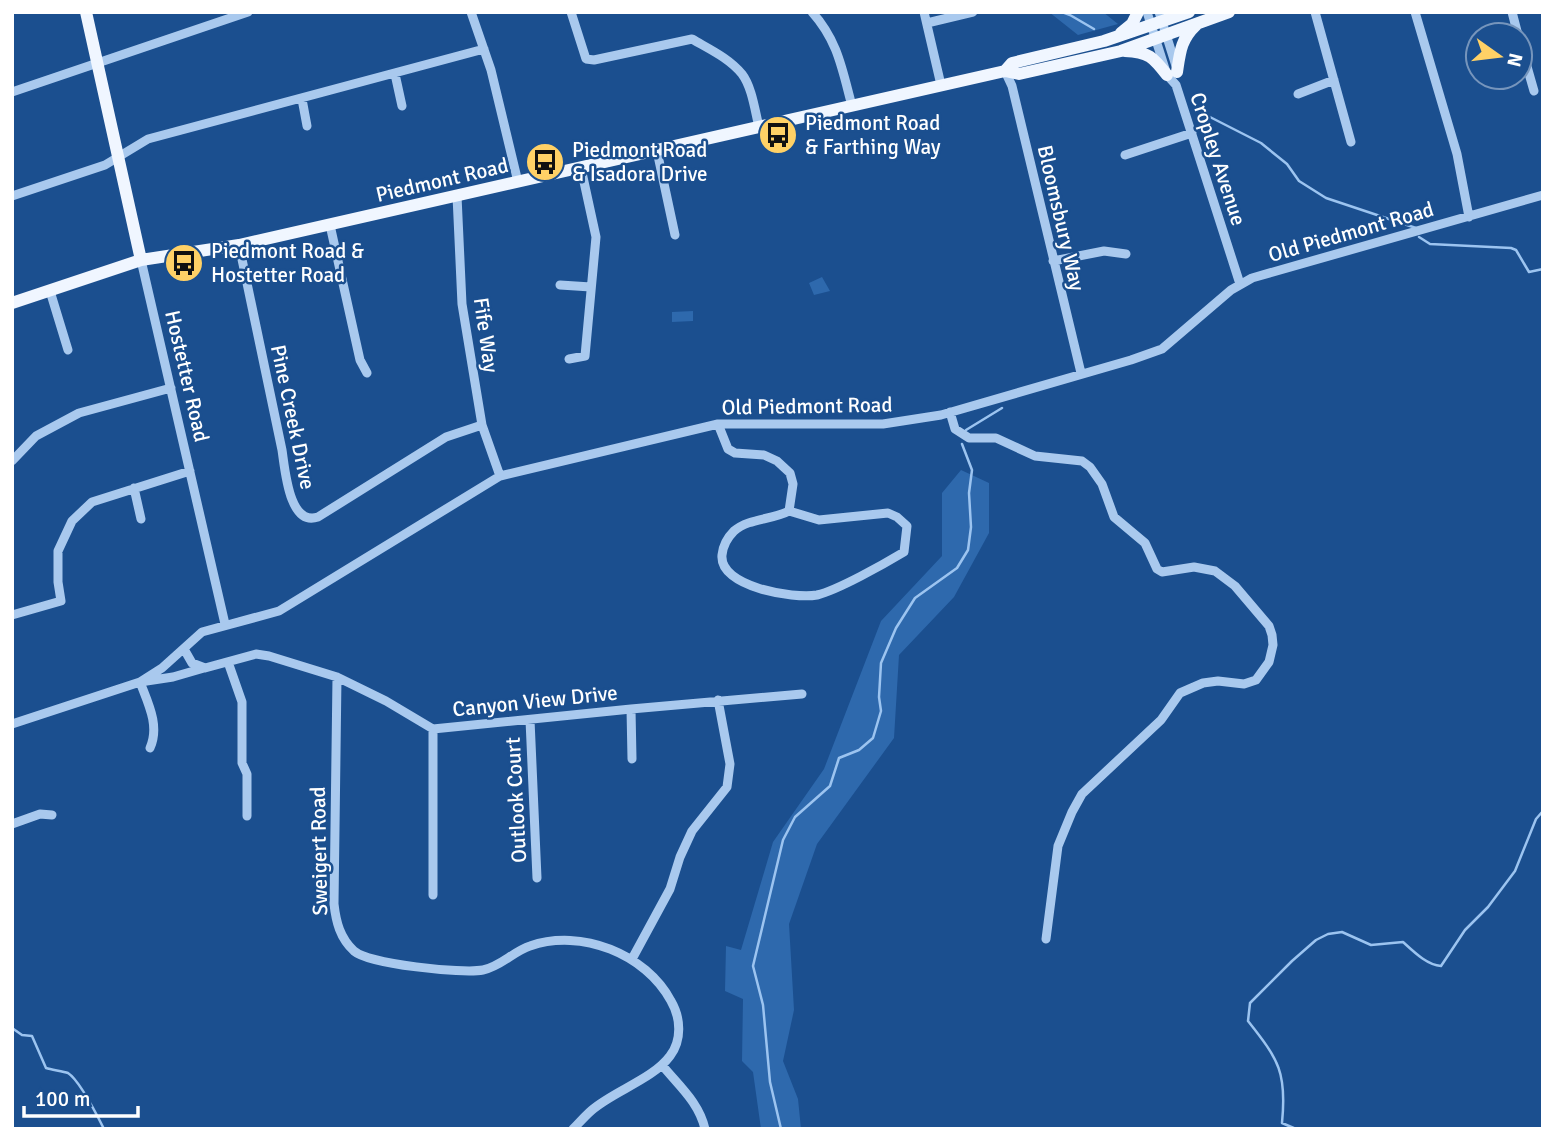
<svg xmlns="http://www.w3.org/2000/svg" width="1555" height="1141" viewBox="0 0 1555 1141" font-family="Signika,sans-serif">
<rect width="100%" height="100%" fill="#1b4f8f"/>
<!-- green -->
<path fill="#2e69ad" d="M 1049,12 L 1103,12 L 1118,24 L 1078,35 Z
M 822,277 L 830,291 L 814,295 L 809,283 Z
M 693,311 L 693,321 L 672,322 L 672,312 Z
M 961,470 L 989,483 L 989,533 L 954,597 L 899,655 L 894,738 L 817,844 L 789,924 L 794,1010 L 783,1061 L 798,1099 L 801,1129 L 761,1129 L 753,1072 L 742,1061 L 743,999 L 725,991 L 726,946 L 741,950 L 773,842 L 824,769 L 881,621 L 942,556 L 942,493 Z"/>
<g fill="none" stroke-linecap="round" stroke-linejoin="round">
<!-- stream -->
<path stroke="#9cc4f0" stroke-width="2.5" d="M 1062,12 L 1070,15 L 1094,29
M 1208,116 L 1261,143 L 1287,164 L 1299,181 L 1326,198 L 1416,228
M 1419,237 L 1430,244 L 1511,248 L 1516,250 L 1529,272 L 1543,269
M 966,430 L 1002,408
M 12,1028 L 22,1035 L 32,1036 L 46,1068 C 52,1070 63,1071 68,1073 C 79,1080 98,1117 104,1129
M 781,1129 L 770,1082 L 763,1005 L 753,966 L 783,840 L 795,817 L 830,786 L 839,758 L 859,750 L 873,738 L 881,711 L 879,697 L 881,663 L 896,628 L 915,598 L 957,568 L 968,550 L 971,527 L 969,493 L 972,470 L 962,444
M 1296,1129 L 1282,1123 C 1287,1073 1279,1060 1248,1021 L 1250,1003 L 1292,961 L 1316,940 L 1328,934 L 1342,932 L 1371,945 L 1403,942 C 1414,952 1427,965 1441,966 L 1465,930 L 1488,907 L 1515,871 L 1536,819 L 1543,811"/>
<!-- minor -->
<path stroke="#a9c9ee" stroke-width="9" d="M 471,12 L 491,70 L 518,182
M 571,12 L 586,59 L 594,60 L 692,39 C 709,49 729,58 742,74 C 752,87 755,111 759,127
M 812,12 C 838,41 842,69 852,106
M 924,12 L 941,85
M 1147,12 L 1167,75 L 1176,85 L 1240,284
M 1159,12 L 1176,66
M 1315,12 L 1351,142
M 1415,12 L 1457,154 L 1469,217
M 1512,12 L 1518,35
M 927,23 L 973,12
M 1520,42 L 1534,91
M 1005,71 L 1012,86 L 1081,373
M 395,74 L 402,106
M 12,92 L 248,12
M 1298,94 L 1334,80
M 302,99 L 307,126
M 657,151 L 675,235
M 1125,155 L 1192,133
M 12,196 L 105,165 L 148,139 L 484,49
M 457,196 L 462,304 L 482,425 L 500,476
M 330,225 L 360,360 L 367,373
M 239,245 L 282,450 C 285,469 289,527 318,517 L 446,437 L 482,425
M 141,260 L 225,624
M 1053,261 L 1104,251 L 1126,254
M 560,285 L 591,287
M 50,291 L 68,350
M 569,359 L 585,356 L 596,237 L 581,168
M 950,412 L 955,429 L 969,438 L 996,438 L 1035,456 L 1082,461 L 1090,467 L 1102,484 L 1114,517 L 1145,543 L 1157,569 L 1162,572 L 1194,567 L 1215,571 L 1235,586 L 1269,626 L 1272,635 L 1273,645 L 1269,662 L 1256,680 L 1244,684 L 1218,681 L 1203,683 L 1180,693 L 1161,720 L 1082,794 L 1072,812 L 1058,846 L 1046,939
M 718,424 L 728,449 L 735,453 L 764,455 L 777,461 L 790,473 L 793,484 L 789,511
M 12,461 L 36,436 L 79,413 L 171,388
M 134,488 L 141,519
M 789,511 L 819,520 L 888,513 L 897,517 L 907,526 L 904,552 C 884,564 838,590 817,595 C 793,599 719,587 722,555 C 723,545 727,538 734,531 C 749,518 772,520 789,511 Z
M 12,615 L 61,601 L 58,582 L 58,551 L 72,521 L 92,502 L 190,471
M 184,649 L 192,663 L 205,668 L 256,654 L 269,656 L 337,677 L 386,701 L 433,729 L 631,709 L 802,694
M 228,662 L 242,702 L 242,763 L 247,774 L 247,816
M 337,677 L 334,904 C 336,922 340,938 354,951 C 369,964 462,974 483,970 C 500,967 514,951 530,946 C 581,928 646,954 671,1001 C 681,1018 682,1040 670,1056 C 653,1079 614,1091 592,1110 C 585,1116 579,1123 573,1129
M 631,709 L 632,759
M 530,720 L 537,878
M 12,724 L 140,682 L 162,668 L 202,632 L 279,611 L 500,476 L 718,424 L 883,424 L 941,415 L 1131,360 L 1162,349 L 1231,290 L 1252,278 L 1543,195
M 150,748 C 160,726 148,703 140,682 L 173,677 L 204,668
M 12,824 L 40,814 L 52,815
M 433,895 L 433,729
M 632,959 L 670,889 L 680,857 L 692,831 L 727,787 L 730,764 L 718,700
M 662,1065 C 678,1085 699,1102 705,1129"/>
<!-- major -->
<path stroke="#f0f6ff" stroke-width="12" d="M 86,12 L 141,260
M 1121,33 L 1132,24 L 1138,12
M 1125,51 C 1149,52 1153,57 1167,75
M 1005,71 L 1012,63 L 1104,41 L 1189,12
M 1177,72 C 1180,52 1181,39 1196,25
M 12,303 L 141,260 L 239,245 L 1005,71 L 1019,74 L 1121,51 L 1229,12"/>
</g>
<!-- icons -->
<defs>
<symbol id="bus-disc" viewBox="-11 -11 22 22"><circle r="9.5" fill="#ffd166" stroke="#1b4f8f"/><path d="M-5-6H5V4H4V6H2V4H-2V6H-4V4H-5ZM-3.5-4V0h7V-4ZM-3.5 1.2v1.5H-2V1.2ZM2 1.2v1.5H3.5V1.2Z" fill="#111"/></symbol>
</defs>
<g fill-rule="evenodd">
<use href="#bus-disc" x="756" y="113" width="44" height="44"/>
<use href="#bus-disc" x="523" y="140" width="44" height="44"/>
<use href="#bus-disc" x="162" y="241" width="44" height="44"/>
</g>
<g text-anchor="middle" dominant-baseline="central" stroke-width="5" stroke-linejoin="round" paint-order="stroke">
<!-- poi labels -->
<g font-size="21" fill="#fff" stroke="#1b4f8f" text-anchor="start">
<text x="805" y="123">Piedmont Road<tspan x="805" dy="24">&amp; Farthing Way</tspan></text>
<text x="572" y="150">Piedmont Road<tspan x="572" dy="24">&amp; Isadora Drive</tspan></text>
<text x="211" y="251">Piedmont Road &amp;<tspan x="211" dy="24">Hostetter Road</tspan></text>
</g>
<!-- street labels -->
<g font-size="21" fill="#fff" stroke="#1b4f8f">
<text transform="translate(1218 159) rotate(72)">Cropley Avenue</text>
<text transform="translate(442 180) rotate(-13)">Piedmont Road</text>
<text transform="translate(1061 218) rotate(77)">Bloomsbury Way</text>
<text transform="translate(1351 232) rotate(-16)">Old Piedmont Road</text>
<text transform="translate(486 335) rotate(82)">Fife Way</text>
<text transform="translate(187 376) rotate(77)">Hostetter Road</text>
<text transform="translate(807 406) rotate(-1)">Old Piedmont Road</text>
<text transform="translate(293 417) rotate(78)">Pine Creek Drive</text>
<text transform="translate(535 701) rotate(-6)">Canyon View Drive</text>
<text transform="translate(516 800) rotate(-93)">Outlook Court</text>
<text transform="translate(319 851) rotate(-91)">Sweigert Road</text>
</g>
</g>
<!-- border -->
<rect width="1555" height="1141" fill="none" stroke="#ffffff" stroke-width="28"/>
<!-- north arrow -->
<g transform="translate(1499 56) rotate(104)"><circle r="33" fill="#1b4f8f" stroke="#7695bc" stroke-width="2"/>
<path d="M0-5L12 26L0 18L-12 26Z" fill="#ffd166"/>
<text y="-10" font-size="19" font-weight="bold" text-anchor="middle" fill="#ffffff">N</text>
</g>
<!-- scale -->
<path d="M24 1106v10h114v-10" fill="none" stroke="#ffffff" stroke-width="3.5"/>
<text x="35" y="1106" font-size="21" fill="#ffffff" stroke="#1b4f8f" stroke-width="5" paint-order="stroke">100 m</text>
</svg>
